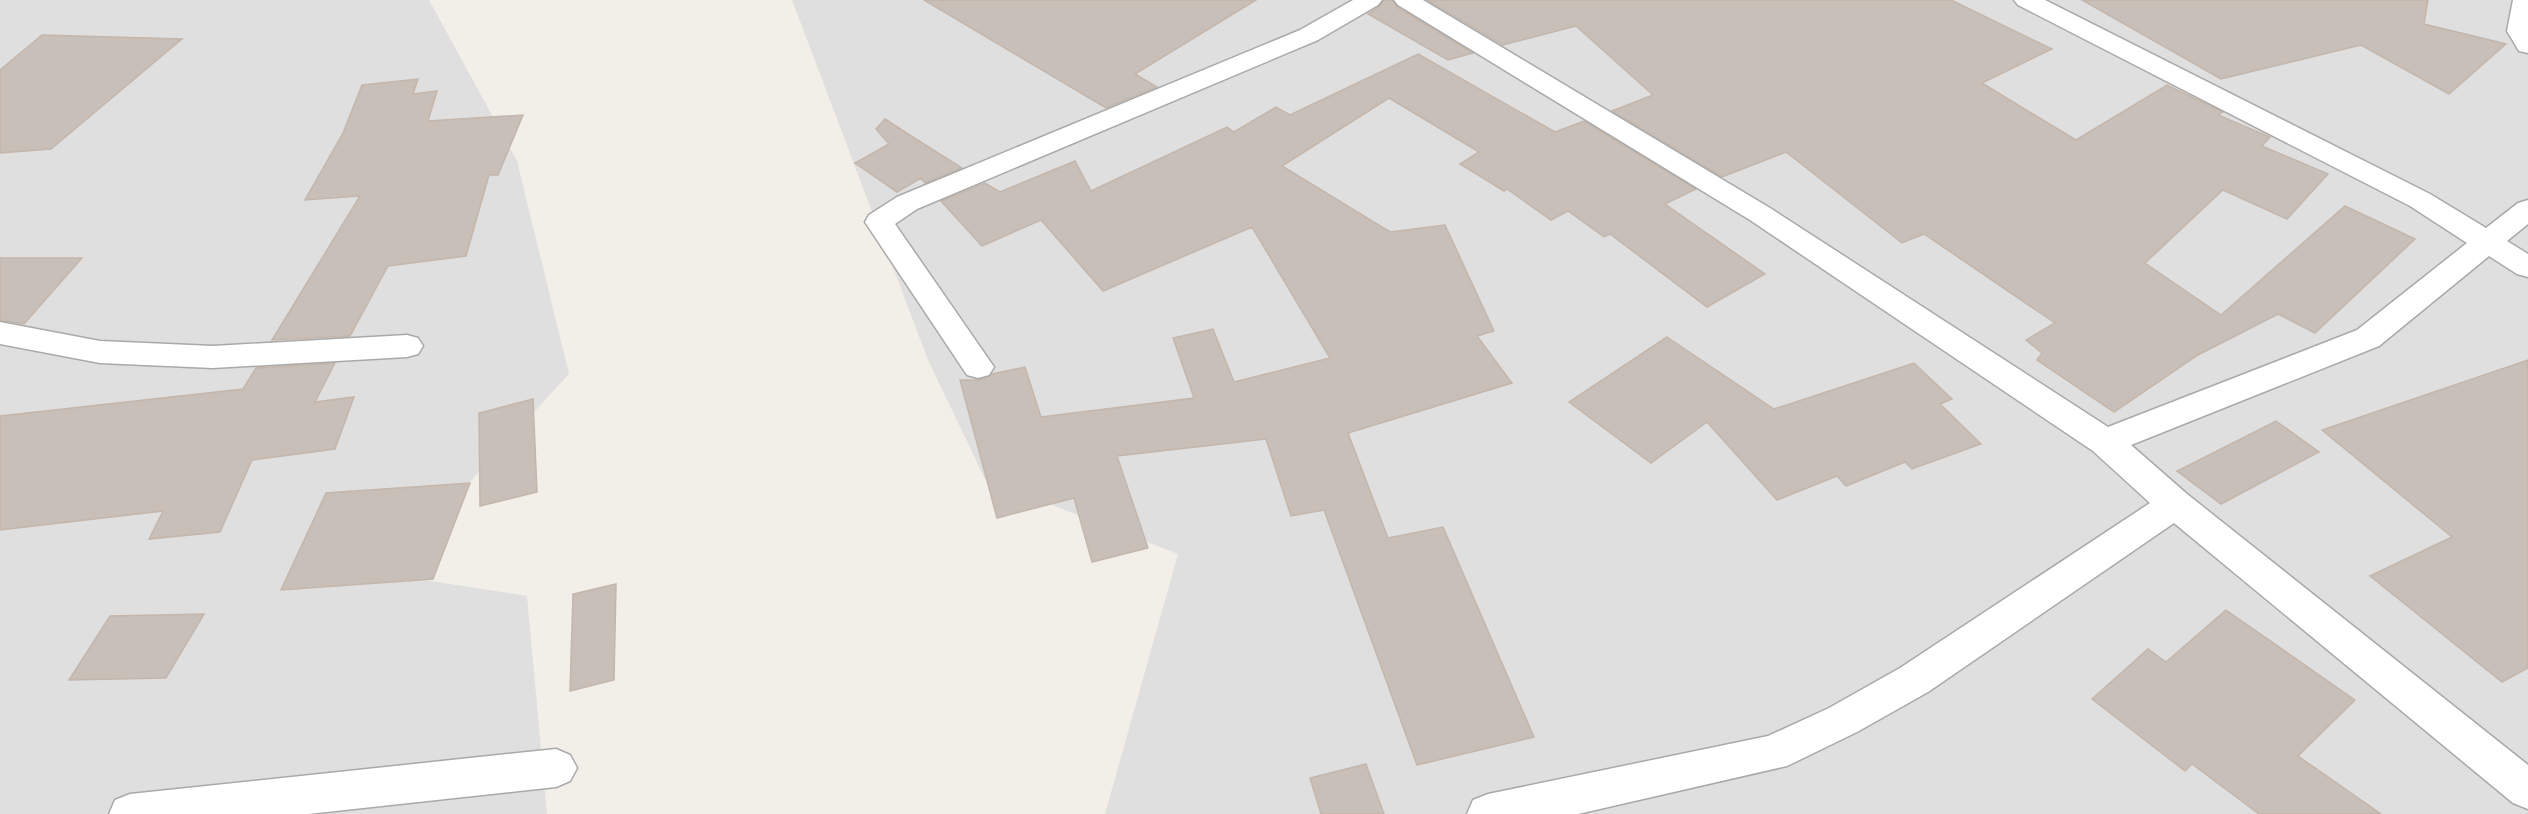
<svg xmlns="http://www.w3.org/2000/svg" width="2528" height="814" viewBox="0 0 2528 814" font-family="Jost,sans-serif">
<rect width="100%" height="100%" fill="#f2efe9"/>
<!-- residential -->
<path fill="#e0dfdf" d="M 0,0 L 429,0 L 517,161 L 569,374 L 385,574 L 527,596 L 547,814 L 0,814 Z
M 792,0 L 2528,0 L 2528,814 L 1105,814 L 1178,554 L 985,479 L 928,360 Z"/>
<!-- building -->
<path fill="#c7bfb8" stroke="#c4b6ab" stroke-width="1.5" d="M 924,0 L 1256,0 L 1135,74 L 1157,87 L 1106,108 Z
M 1384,0 L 1392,0 L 1397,7 L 1473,53 L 1448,60 L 1368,14 L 1379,7 Z
M 1427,0 L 1951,0 L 2052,49 L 1982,83 L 2076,140 L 2167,85 L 2223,112 L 2218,115 L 2270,137 L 2262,146 L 2328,174 L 2287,219 L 2223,190 L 2145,263 L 2221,315 L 2345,206 L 2415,239 L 2315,333 L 2278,314 L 2198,355 L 2114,412 L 2037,360 L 2042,353 L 2026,340 L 2055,323 L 1924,234 L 1902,243 L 1786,152 L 1722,177 L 1612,111 L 1653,95 L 1576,26 L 1503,45 Z
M 2082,0 L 2428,0 L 2424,24 L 2506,44 L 2449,94 L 2361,45 L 2221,79 Z
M 42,35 L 182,39 L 51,149 L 0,153 L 0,70 Z
M 1418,54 L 1555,132 L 1584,121 L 1696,189 L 1665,204 L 1765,274 L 1707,307 L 1610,234 L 1604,237 L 1568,211 L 1551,220 L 1507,189 L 1504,191 L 1460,164 L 1479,152 L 1389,98 L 1282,166 L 1390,232 L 1445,225 L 1494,331 L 1477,336 L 1512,383 L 1348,433 L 1388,538 L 1443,527 L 1534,737 L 1417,765 L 1324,510 L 1291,516 L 1266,439 L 1117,456 L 1148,548 L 1092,562 L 1074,498 L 997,518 L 960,380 L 979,380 L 992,374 L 1025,367 L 1041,417 L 1194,398 L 1173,338 L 1213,329 L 1234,382 L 1330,358 L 1252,227 L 1103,291 L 1041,220 L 982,246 L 941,201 L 985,183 L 1000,192 L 1075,161 L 1091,191 L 1227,127 L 1234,132 L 1276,107 L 1290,115 Z
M 418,79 L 413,94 L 437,91 L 428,121 L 523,115 L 498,175 L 489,175 L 466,256 L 388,266 L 350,336 L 272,340 L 360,196 L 305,200 L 343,133 L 362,85 Z
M 885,119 L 908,134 L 962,168 L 925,183 L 921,178 L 897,192 L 855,163 L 889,144 L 876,129 Z
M 0,258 L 82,258 L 24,324 L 0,320 Z
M 1667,337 L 1774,409 L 1914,363 L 1952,399 L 1940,404 L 1981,444 L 1912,469 L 1905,462 L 1846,486 L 1837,476 L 1777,500 L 1707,422 L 1651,463 L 1569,402 Z
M 2528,360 L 2528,668 L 2502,682 L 2370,576 L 2452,537 L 2322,430 Z
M 335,363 L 315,402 L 354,397 L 335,449 L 252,460 L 220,532 L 149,539 L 163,511 L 0,530 L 0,416 L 243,389 L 256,368 Z
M 533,399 L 537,492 L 480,506 L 479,413 Z
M 2276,421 L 2319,452 L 2221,504 L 2177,471 Z
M 470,483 L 433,579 L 281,590 L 326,493 Z
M 616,584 L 614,680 L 570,691 L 573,594 Z
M 2226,610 L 2355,700 L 2298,756 L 2381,814 L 2259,814 L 2192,764 L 2185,771 L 2092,699 L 2148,649 L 2166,662 Z
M 204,614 L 166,678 L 69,680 L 110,616 Z
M 1366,764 L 1384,814 L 1321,814 L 1310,778 Z"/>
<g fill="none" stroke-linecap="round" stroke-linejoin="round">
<defs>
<path id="minor" d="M 1353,0 L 1382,0 L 1378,5 L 1318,40 L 917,209 L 895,224 L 994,367 L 989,375 L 978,378 L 967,375 L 865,222 L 869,215 L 897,197 L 1300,30 Z
M 1394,0 L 1423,0 L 1770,208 L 2108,427 L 2357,330 L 2467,243 L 2410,206 L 2018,5 L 2014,0 L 2045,0 L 2430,194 L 2486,228 L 2518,203 L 2528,200 L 2528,224 L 2507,241 L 2528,254 L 2528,277 L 2517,274 L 2489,256 L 2379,346 L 2131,445 L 2187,494 L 2528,765 L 2528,809 L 2513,803 L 2174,523 L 1928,692 L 1857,732 L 1787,766 L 1578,814 L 1467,814 L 1473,800 L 1488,794 L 1768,736 L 1829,708 L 1900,668 L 2150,503 L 2093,451 L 1750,220 L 1398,5 Z
M 2513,0 L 2528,0 L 2528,53 L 2519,51 L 2507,31 Z
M 0,322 L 100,341 L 213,346 L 407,335 L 418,338 L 423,346 L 418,354 L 407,357 L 213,368 L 100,363 L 0,344 Z
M 556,749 L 570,755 L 577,768 L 570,781 L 556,787 L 308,814 L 109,814 L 115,800 L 130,794 Z"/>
</defs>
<!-- minor casing -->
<use href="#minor" stroke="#a9a9a9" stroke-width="3"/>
<!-- minor -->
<use href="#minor" fill="#fff" fill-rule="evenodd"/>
</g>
</svg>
